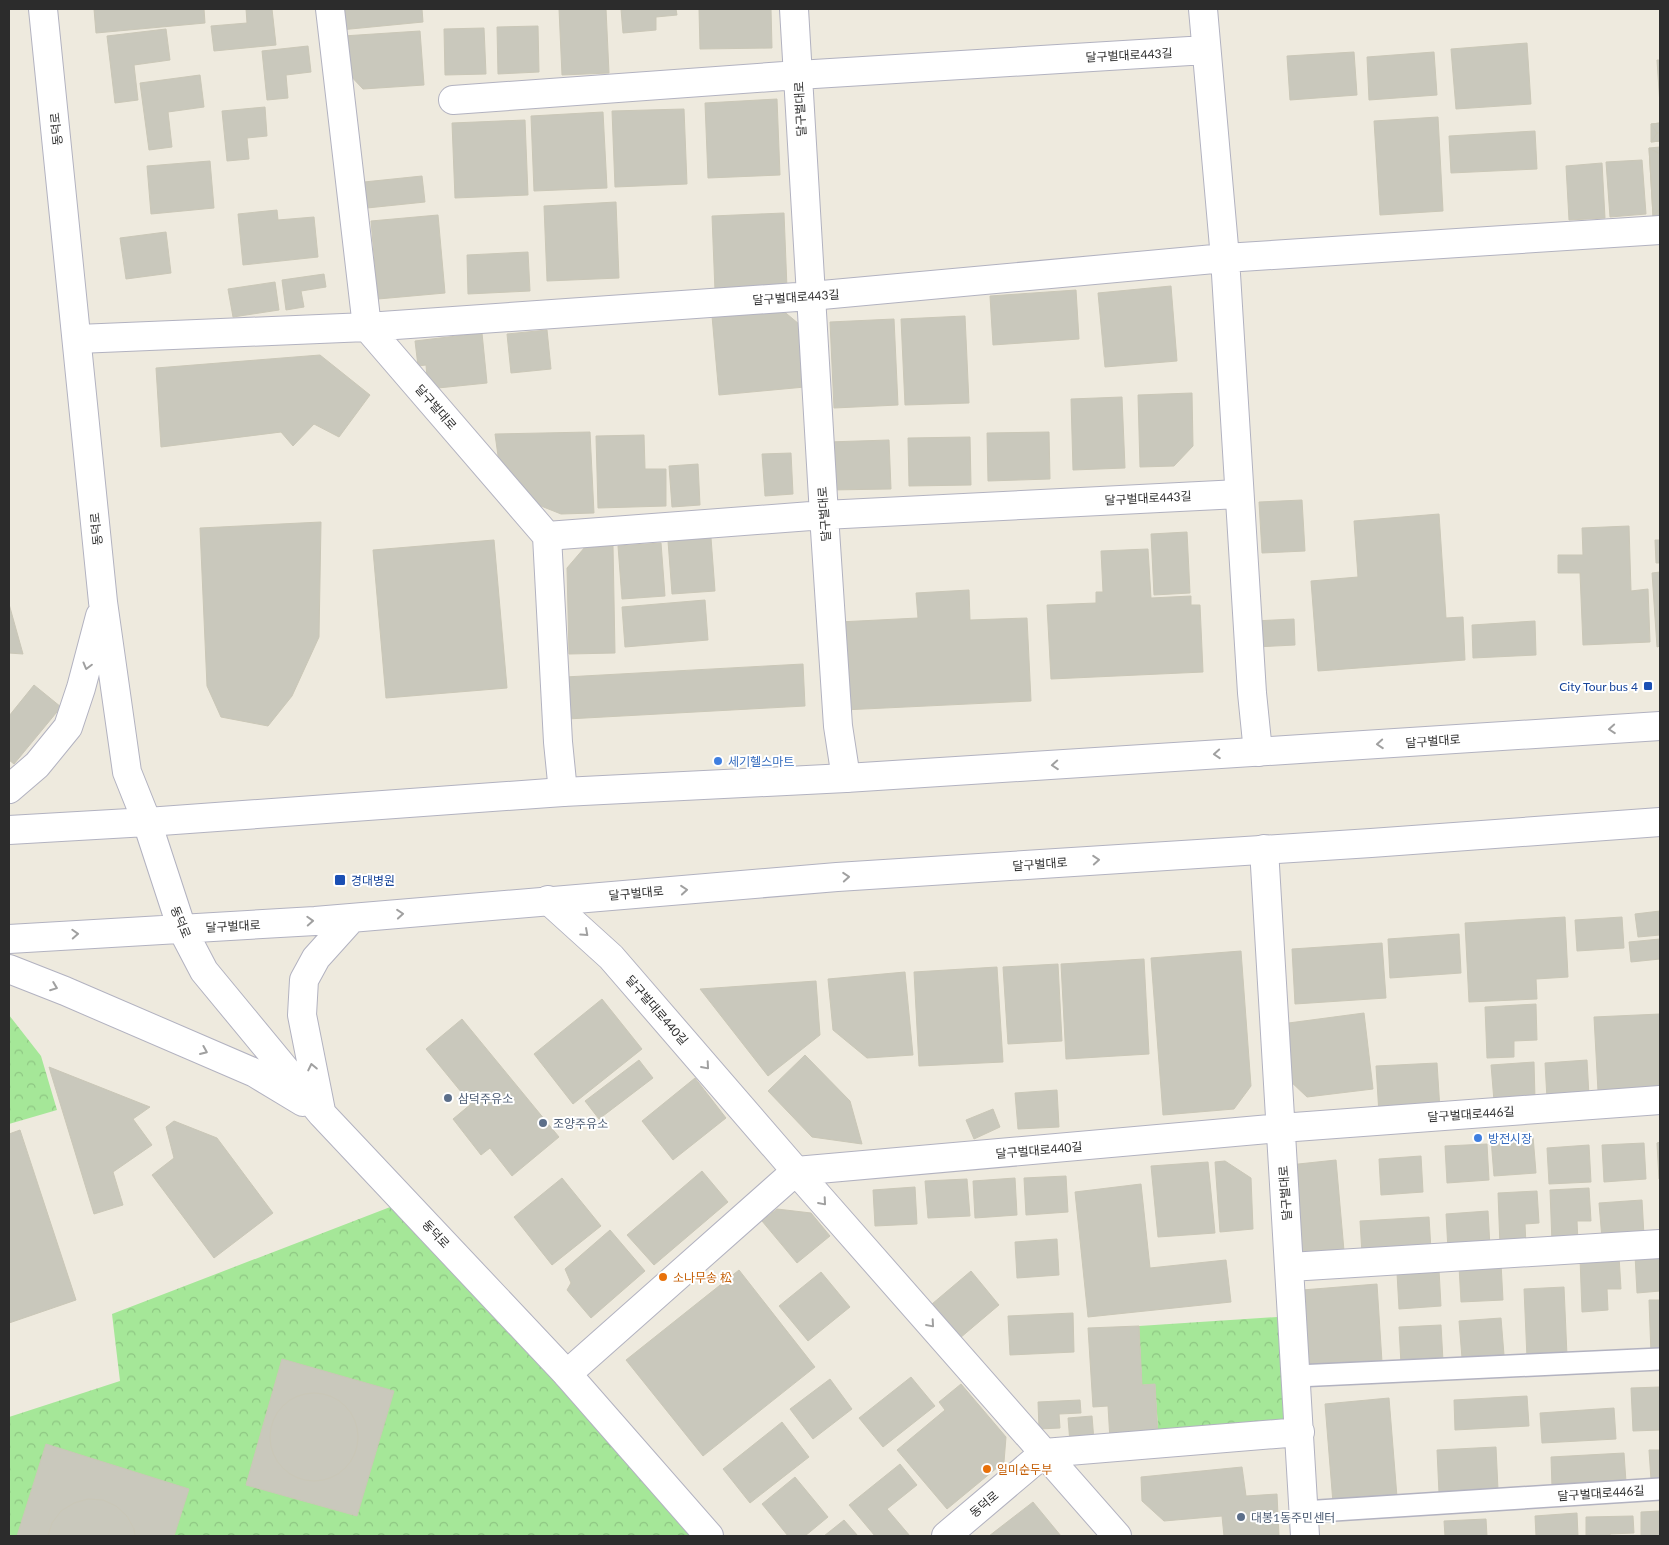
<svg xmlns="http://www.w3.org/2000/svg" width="1669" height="1545" viewBox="0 0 1669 1545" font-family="Lato,'Noto Sans KR',sans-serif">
<defs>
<pattern id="forest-crowns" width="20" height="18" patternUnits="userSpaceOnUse" patternTransform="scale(1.25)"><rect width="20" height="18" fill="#a5e798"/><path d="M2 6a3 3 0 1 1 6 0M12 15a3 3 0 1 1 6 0" fill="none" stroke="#8ec683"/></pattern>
</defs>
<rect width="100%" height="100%" fill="#eeeade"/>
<!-- forest -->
<path fill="url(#forest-crowns)" d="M 9,1015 L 41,1056 L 57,1110 L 9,1124 Z
M 398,1204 L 709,1536 L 9,1536 L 9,1417 L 120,1381 L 112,1314 Z
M 1293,1316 L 1300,1432 L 1159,1443 L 1155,1384 L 1142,1385 L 1139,1326 Z"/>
<!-- building -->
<path fill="#c9c8bc" stroke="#cac7b7" d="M 94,9 L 204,9 L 205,23 L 96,33 Z
M 246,9 L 272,9 L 276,45 L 214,51 L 211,26 L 247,23 Z
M 339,9 L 422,9 L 423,22 L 340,30 Z
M 559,9 L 606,9 L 609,73 L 562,75 Z
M 621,9 L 676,9 L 677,15 L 656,17 L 656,30 L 623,33 Z
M 699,9 L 771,9 L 772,48 L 700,49 Z
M 538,26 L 539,72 L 498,74 L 497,27 Z
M 484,28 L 486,74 L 445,75 L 444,29 Z
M 166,29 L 170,60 L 134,65 L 138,100 L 115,103 L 107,36 Z
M 420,31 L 424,85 L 363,89 L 346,71 L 343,36 Z
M 1527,43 L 1531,104 L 1456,109 L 1451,49 Z
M 308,46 L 311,72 L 286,75 L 288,98 L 267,100 L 262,51 Z
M 1354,52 L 1357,95 L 1290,100 L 1287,56 Z
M 1434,52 L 1437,95 L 1369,100 L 1367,57 Z
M 1657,60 L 1660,60 L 1660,105 Z
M 200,75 L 204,107 L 168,112 L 172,147 L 149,150 L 140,83 Z
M 777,99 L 780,175 L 708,178 L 705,103 Z
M 265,107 L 267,136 L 247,138 L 249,159 L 227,161 L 222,111 Z
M 684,109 L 687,184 L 615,187 L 612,111 Z
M 603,112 L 607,188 L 534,191 L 531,116 Z
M 1438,117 L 1443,211 L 1380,215 L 1374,121 Z
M 525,120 L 528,195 L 455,198 L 452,123 Z
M 1660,123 L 1660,141 L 1651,142 L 1651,124 Z
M 1660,123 L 1660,133 L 1657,133 L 1651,124 Z
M 1535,131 L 1537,169 L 1451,173 L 1449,136 Z
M 1657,133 L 1660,133 L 1660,141 L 1651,142 Z
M 1660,147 L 1660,215 L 1653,216 L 1649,148 Z
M 1649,148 L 1660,154 L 1660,208 L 1653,216 Z
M 1642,160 L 1646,214 L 1610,217 L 1606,162 Z
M 210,161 L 214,208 L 151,214 L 147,166 Z
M 1602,163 L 1605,218 L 1569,220 L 1566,166 Z
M 422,176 L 425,202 L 367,208 L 364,182 Z
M 616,202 L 619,278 L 547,281 L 544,206 Z
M 277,210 L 278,220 L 314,217 L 318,257 L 243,265 L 238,214 Z
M 784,213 L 787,288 L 715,291 L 712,216 Z
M 438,215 L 445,293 L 378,299 L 371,221 Z
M 166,232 L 171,273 L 126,279 L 120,238 Z
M 528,252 L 530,291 L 468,294 L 467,255 Z
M 324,274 L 326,287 L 301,291 L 304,307 L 286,310 L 282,280 Z
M 275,282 L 279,310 L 233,317 L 228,289 Z
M 1171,286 L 1177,361 L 1105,367 L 1098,293 Z
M 1076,290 L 1079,339 L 993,345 L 990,296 Z
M 781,309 L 799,324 L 805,387 L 719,395 L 712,316 Z
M 965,316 L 969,403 L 905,405 L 901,319 Z
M 894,319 L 898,405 L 834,408 L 830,322 Z
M 547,330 L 551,369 L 511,373 L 507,334 Z
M 482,333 L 487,383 L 428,389 L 426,365 L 418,366 L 415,341 Z
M 320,355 L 370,395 L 339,437 L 314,424 L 293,446 L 281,432 L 161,447 L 156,368 Z
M 1192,393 L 1193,446 L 1174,466 L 1140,467 L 1138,395 Z
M 1122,397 L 1125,468 L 1073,470 L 1071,399 Z
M 590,432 L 594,513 L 561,514 L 531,502 L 499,463 L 495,434 Z
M 1049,432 L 1050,479 L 988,481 L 987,433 Z
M 644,435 L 645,469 L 666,469 L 666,506 L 598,508 L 596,436 Z
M 970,437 L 971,485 L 909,486 L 908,438 Z
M 889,440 L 891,489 L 829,490 L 828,442 Z
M 791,453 L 793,494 L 765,496 L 762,454 Z
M 698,464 L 700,505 L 672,507 L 669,466 Z
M 1302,500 L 1305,551 L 1262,553 L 1259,502 Z
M 1439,514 L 1446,618 L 1463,617 L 1465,660 L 1318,671 L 1311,581 L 1358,577 L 1354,521 Z
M 321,522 L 319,637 L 292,696 L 268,726 L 221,717 L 207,686 L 200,528 Z
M 1629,526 L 1631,591 L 1648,589 L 1650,642 L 1583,645 L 1580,573 L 1558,573 L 1558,555 L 1583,555 L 1582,528 Z
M 1187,532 L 1190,593 L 1154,595 L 1151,534 Z
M 711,538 L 715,591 L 672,594 L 668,541 Z
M 494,540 L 507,688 L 386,698 L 373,550 Z
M 1655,540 L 1660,540 L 1660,563 L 1656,563 Z
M 661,543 L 665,596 L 622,599 L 618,546 Z
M 613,546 L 615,653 L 569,654 L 567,568 L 585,547 Z
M 1148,549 L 1151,598 L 1191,596 L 1191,605 L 1200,605 L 1203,672 L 1051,679 L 1047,605 L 1096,603 L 1096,592 L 1103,592 L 1101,551 Z
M 1660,572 L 1660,646 L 1657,647 L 1652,573 Z
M 969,590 L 970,620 L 1027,618 L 1031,701 L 843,710 L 839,622 L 918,618 L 916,593 Z
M 705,600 L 708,640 L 625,647 L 622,607 Z
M 9,604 L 23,654 L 9,653 Z
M 1294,619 L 1295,645 L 1255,647 L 1254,621 Z
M 1535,621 L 1536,655 L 1473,658 L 1472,625 Z
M 803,664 L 805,706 L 567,719 L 565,677 Z
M 34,685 L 61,707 L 14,764 L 9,760 L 9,716 Z
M 1660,911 L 1660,935 L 1638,937 L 1635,914 Z
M 1565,917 L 1568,977 L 1536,979 L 1537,999 L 1469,1002 L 1465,923 Z
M 1622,917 L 1624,948 L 1577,951 L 1575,920 Z
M 1459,934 L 1461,973 L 1390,978 L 1388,939 Z
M 1660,939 L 1660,959 L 1631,962 L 1629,942 Z
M 1382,943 L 1386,998 L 1295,1004 L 1292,949 Z
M 1241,951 L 1251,1086 L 1234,1109 L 1163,1115 L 1151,958 Z
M 1144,959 L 1149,1054 L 1066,1059 L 1061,964 Z
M 1058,964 L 1062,1041 L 1008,1044 L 1003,967 Z
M 997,967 L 1003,1062 L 919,1066 L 914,972 Z
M 905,972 L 913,1055 L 867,1058 L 833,1030 L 828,979 Z
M 816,981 L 820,1035 L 768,1076 L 700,989 Z
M 602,999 L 642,1049 L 573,1104 L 534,1054 Z
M 1536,1004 L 1537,1040 L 1514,1041 L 1514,1057 L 1487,1058 L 1485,1007 Z
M 1364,1013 L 1373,1089 L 1307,1097 L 1288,1079 L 1281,1024 Z
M 1660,1014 L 1660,1087 L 1598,1091 L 1594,1017 Z
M 462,1019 L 559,1137 L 512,1176 L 490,1148 L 481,1155 L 453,1119 L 471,1104 L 426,1049 Z
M 805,1055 L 850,1101 L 862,1144 L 812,1137 L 768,1091 Z
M 639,1060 L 653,1078 L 599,1119 L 585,1101 Z
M 1587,1060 L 1589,1096 L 1547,1099 L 1545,1063 Z
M 1534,1062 L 1535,1099 L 1494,1101 L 1491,1065 Z
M 1437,1063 L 1440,1110 L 1379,1114 L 1376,1066 Z
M 49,1067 L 150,1107 L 133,1119 L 152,1145 L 113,1172 L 123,1205 L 94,1214 Z
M 695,1078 L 726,1118 L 673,1160 L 642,1121 Z
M 1057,1090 L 1059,1127 L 1018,1129 L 1015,1093 Z
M 993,1109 L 1000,1127 L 974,1139 L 966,1120 Z
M 174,1121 L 217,1138 L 273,1213 L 214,1258 L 152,1175 L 174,1158 L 166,1127 Z
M 20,1130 L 76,1300 L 9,1323 L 9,1134 Z
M 1533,1136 L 1536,1173 L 1494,1176 L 1491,1139 Z
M 1660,1142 L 1660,1179 L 1659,1179 L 1657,1143 Z
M 1644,1143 L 1646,1179 L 1604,1182 L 1602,1145 Z
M 1487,1144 L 1489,1180 L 1447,1183 L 1445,1146 Z
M 1589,1145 L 1591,1182 L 1549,1184 L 1547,1148 Z
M 1421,1156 L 1423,1192 L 1381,1195 L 1379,1159 Z
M 1336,1160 L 1344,1251 L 1297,1255 L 1289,1165 Z
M 1225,1161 L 1251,1178 L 1253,1229 L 1220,1232 L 1215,1162 Z
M 1208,1162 L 1215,1233 L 1158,1237 L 1151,1166 Z
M 702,1171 L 728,1202 L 654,1265 L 627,1235 Z
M 1066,1176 L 1068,1212 L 1026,1215 L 1024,1178 Z
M 562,1178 L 601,1226 L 552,1265 L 514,1217 Z
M 1015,1178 L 1017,1215 L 975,1218 L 973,1181 Z
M 967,1179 L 970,1216 L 928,1218 L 925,1181 Z
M 1141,1184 L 1150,1268 L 1226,1260 L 1231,1302 L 1088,1317 L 1075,1192 Z
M 915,1187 L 917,1224 L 875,1226 L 873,1190 Z
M 1589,1188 L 1591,1221 L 1577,1221 L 1578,1242 L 1552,1243 L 1550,1190 Z
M 1537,1191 L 1539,1223 L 1525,1224 L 1526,1245 L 1500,1246 L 1498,1193 Z
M 1642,1200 L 1644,1236 L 1602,1239 L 1599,1203 Z
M 777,1209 L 811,1213 L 830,1236 L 797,1263 L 762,1221 Z
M 1488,1211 L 1490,1247 L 1448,1250 L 1446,1214 Z
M 1429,1217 L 1431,1250 L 1362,1254 L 1360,1221 Z
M 610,1230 L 645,1271 L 591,1318 L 567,1290 L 571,1283 L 565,1269 Z
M 1057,1239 L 1059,1275 L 1017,1278 L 1015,1242 Z
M 1660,1253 L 1660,1291 L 1637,1293 L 1635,1255 Z
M 1619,1256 L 1621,1289 L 1607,1289 L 1608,1310 L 1582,1312 L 1580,1258 Z
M 1501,1263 L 1503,1300 L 1461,1302 L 1459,1266 Z
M 739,1270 L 815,1367 L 703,1456 L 626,1360 Z
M 1439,1270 L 1441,1306 L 1399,1309 L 1397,1273 Z
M 971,1271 L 999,1305 L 960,1338 L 932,1304 Z
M 821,1272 L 850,1307 L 808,1341 L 779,1306 Z
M 1377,1284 L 1382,1362 L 1307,1367 L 1302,1290 Z
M 1564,1287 L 1567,1356 L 1527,1358 L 1524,1289 Z
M 1649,1300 L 1660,1300 L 1660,1353 L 1651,1354 Z
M 1073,1313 L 1074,1352 L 1010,1355 L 1008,1316 Z
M 1501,1318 L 1504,1355 L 1462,1358 L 1459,1321 Z
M 1441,1325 L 1443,1361 L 1401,1364 L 1399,1327 Z
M 1139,1326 L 1142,1385 L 1155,1384 L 1158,1437 L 1110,1440 L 1108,1406 L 1093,1407 L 1088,1328 Z
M 282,1359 L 394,1391 L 357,1516 L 246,1485 Z
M 911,1377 L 935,1406 L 883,1447 L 859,1418 Z
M 830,1379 L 852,1409 L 813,1439 L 790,1409 Z
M 961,1384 L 1006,1437 L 1004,1462 L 947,1509 L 897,1450 L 945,1410 L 939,1402 Z
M 1660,1387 L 1660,1430 L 1633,1431 L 1631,1388 Z
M270 1437a44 44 0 1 1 88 0a44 44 0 1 1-88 0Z
M 1527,1396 L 1529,1426 L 1455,1430 L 1454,1400 Z
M 1389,1398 L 1397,1497 L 1333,1503 L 1325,1404 Z
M 1080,1400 L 1081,1413 L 1059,1414 L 1060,1428 L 1039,1429 L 1038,1402 Z
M 1614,1408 L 1616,1439 L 1542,1443 L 1540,1413 Z
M 1092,1416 L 1094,1441 L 1070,1443 L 1068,1418 Z
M 782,1422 L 809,1457 L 750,1503 L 723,1469 Z
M 46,1444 L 189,1489 L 174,1536 L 17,1536 Z
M 1496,1447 L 1498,1490 L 1439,1493 L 1437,1450 Z
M 1649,1450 L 1660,1450 L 1660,1480 L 1651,1480 Z
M 1624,1453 L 1626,1482 L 1552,1487 L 1551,1457 Z
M 900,1464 L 917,1485 L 887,1509 L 910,1536 L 875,1536 L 849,1505 Z
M 1242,1467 L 1246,1496 L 1277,1494 L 1279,1536 L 1224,1536 L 1222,1516 L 1164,1521 L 1142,1501 L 1141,1477 Z
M 795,1477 L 828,1517 L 805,1536 L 788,1536 L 762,1504 Z
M 88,1499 L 103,1500 L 116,1506 L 127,1516 L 134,1529 L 135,1536 L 48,1536 L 52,1523 L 61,1511 L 74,1503 Z
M 1033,1502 L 1061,1536 L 989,1536 Z
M 1660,1511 L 1660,1536 L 1641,1536 L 1641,1512 Z
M 1577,1513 L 1578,1536 L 1536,1536 L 1535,1516 Z
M 1633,1516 L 1634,1533 L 1610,1534 L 1610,1536 L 1586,1536 L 1586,1517 Z
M 1486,1519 L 1487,1536 L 1445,1536 L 1444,1521 Z
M 844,1520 L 858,1536 L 824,1536 Z"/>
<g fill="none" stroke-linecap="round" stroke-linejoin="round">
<defs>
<path id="lane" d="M 1297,1376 L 1660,1359
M 1303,1512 L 1660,1489"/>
<path id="street" d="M 330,9 L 367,327 L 547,536 L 558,742 L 563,792
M 794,9 L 824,515 L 838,726 L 846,778
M 1203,9 L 1225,258 L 1252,693 L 1258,752
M 453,100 L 798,75 L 1206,50
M 78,339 L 367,327 L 811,296 L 1225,258 L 1660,230
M 547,536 L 824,515 L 1239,494
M 1264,849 L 1305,1536
M 548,900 L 611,957 L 796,1171 L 1117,1536
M 1290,1267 L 1660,1244
M 567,1374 L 796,1171 L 1281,1128 L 1660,1100
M 946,1536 L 1044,1453 L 1300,1432"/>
<path id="secondary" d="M 43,9 L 103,602 L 127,772 L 147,822 L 182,929 L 204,971 L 322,1114 L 567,1374 L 709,1536
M 9,789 L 37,765 L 68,727 L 81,688 L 100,616
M 9,830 L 147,822 L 563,792 L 846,778 L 1660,726
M 9,939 L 315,921 L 837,877 L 1371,843 L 1660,822
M 9,969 L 65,991 L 255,1073 L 303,1102
M 321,1111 L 302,1015 L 304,980 L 316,958 L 352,918"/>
</defs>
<!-- lane casing -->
<use href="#lane" stroke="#b2b2c0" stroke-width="24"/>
<!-- street casing -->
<use href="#street" stroke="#b2b2c0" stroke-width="30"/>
<!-- secondary casing -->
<use href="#secondary" stroke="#b2b2c0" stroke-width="30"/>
<!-- lane -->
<use href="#lane" stroke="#fff" stroke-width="21"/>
<!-- street -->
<use href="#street" stroke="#fff" stroke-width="28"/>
<!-- secondary -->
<use href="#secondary" stroke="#fff" stroke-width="28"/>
</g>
<!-- one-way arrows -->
<defs><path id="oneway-chevron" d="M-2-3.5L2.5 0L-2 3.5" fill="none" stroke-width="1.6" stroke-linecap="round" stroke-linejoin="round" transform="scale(1.25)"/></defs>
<g stroke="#a0a0a0">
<use href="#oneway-chevron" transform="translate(87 666) rotate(105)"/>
<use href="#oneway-chevron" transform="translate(1612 729) rotate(176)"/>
<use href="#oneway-chevron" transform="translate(1380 744) rotate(176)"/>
<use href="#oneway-chevron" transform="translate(1217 754) rotate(176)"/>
<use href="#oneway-chevron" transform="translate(1055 765) rotate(176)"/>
<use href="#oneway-chevron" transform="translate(1096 860) rotate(-4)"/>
<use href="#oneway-chevron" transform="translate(846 877) rotate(-4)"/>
<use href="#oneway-chevron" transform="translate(684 890) rotate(-5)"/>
<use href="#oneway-chevron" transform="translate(400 914) rotate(-5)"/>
<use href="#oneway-chevron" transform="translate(310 921) rotate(-3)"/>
<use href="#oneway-chevron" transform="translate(585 933) rotate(42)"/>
<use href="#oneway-chevron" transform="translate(75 934) rotate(-3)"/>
<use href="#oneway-chevron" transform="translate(54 987) rotate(21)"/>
<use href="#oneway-chevron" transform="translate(204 1051) rotate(23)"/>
<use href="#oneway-chevron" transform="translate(706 1066) rotate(49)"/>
<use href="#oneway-chevron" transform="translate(312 1067) rotate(-102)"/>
<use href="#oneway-chevron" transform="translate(823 1202) rotate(49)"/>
<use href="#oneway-chevron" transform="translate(931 1324) rotate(49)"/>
</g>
<!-- markers -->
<g fill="#1a4fb4" stroke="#fff" stroke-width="2">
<rect x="1643" y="681" width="10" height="10" rx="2.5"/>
<rect x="334" y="874" width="12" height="12" rx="2.5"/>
</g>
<g fill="#3f7fe0" stroke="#fff" stroke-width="2">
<circle cx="718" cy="761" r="5"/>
<circle cx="1478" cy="1138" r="5"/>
</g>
<g fill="#5c6f8a" stroke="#fff" stroke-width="2">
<circle cx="448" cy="1098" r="5"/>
<circle cx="543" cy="1123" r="5"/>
<circle cx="1241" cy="1517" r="5"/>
</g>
<g fill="#e8710a" stroke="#fff" stroke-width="2">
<circle cx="663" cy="1277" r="5"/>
<circle cx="987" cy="1469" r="5"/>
</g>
<g text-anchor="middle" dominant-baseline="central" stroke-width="4" stroke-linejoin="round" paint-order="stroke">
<!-- street labels -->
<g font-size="12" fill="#2c2c2c" stroke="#fff">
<text transform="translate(1129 55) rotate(-3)">달구벌대로443길</text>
<text transform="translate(800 109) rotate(-93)">달구벌대로</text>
<text transform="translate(56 129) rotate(-96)">동덕로</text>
<text transform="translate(796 297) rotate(-4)">달구벌대로443길</text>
<text transform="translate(436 407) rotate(49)">달구벌대로</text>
<text transform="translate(1148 498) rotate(-3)">달구벌대로443길</text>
<text transform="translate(824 514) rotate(-94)">달구벌대로</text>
<text transform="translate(96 529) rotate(-96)">동덕로</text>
<text transform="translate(1433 741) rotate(-4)">달구벌대로</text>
<text transform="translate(1040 864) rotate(-4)">달구벌대로</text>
<text transform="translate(636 893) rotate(-5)">달구벌대로</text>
<text transform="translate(181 922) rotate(68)">동덕로</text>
<text transform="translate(233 926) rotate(-3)">달구벌대로</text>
<text transform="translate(657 1010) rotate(49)">달구벌대로440길</text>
<text transform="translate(1471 1114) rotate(-4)">달구벌대로446길</text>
<text transform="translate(1039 1150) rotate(-5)">달구벌대로440길</text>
<text transform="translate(1285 1193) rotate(-94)">달구벌대로</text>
<text transform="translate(436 1234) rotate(47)">동덕로</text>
<text transform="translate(1601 1493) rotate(-4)">달구벌대로446길</text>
<text transform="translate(984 1504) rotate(-40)">동덕로</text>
</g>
<!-- transit labels -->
<g font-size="12" fill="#164399" stroke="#fff" text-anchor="end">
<text x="1638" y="686">City Tour bus 4</text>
<text x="351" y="880" text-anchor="start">경대병원</text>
</g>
<!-- shop labels -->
<g font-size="12" fill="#366cbe" stroke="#fff" text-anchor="start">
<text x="728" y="761">세기헬스마트</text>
<text x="1488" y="1138">방전시장</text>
</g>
<!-- service labels -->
<g font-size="12" fill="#4e5e75" stroke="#fff" text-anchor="start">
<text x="458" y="1098">삼덕주유소</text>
<text x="553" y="1123">조양주유소</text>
<text x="1251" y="1517">대봉1동주민센터</text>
</g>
<!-- food labels -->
<g font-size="12" fill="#c56008" stroke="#fff" text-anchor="start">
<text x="673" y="1277">소나무송 松</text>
<text x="997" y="1469">일미순두부</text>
</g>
</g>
<!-- border -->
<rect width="1669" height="1545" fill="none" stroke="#2c2c2c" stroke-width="20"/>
</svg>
